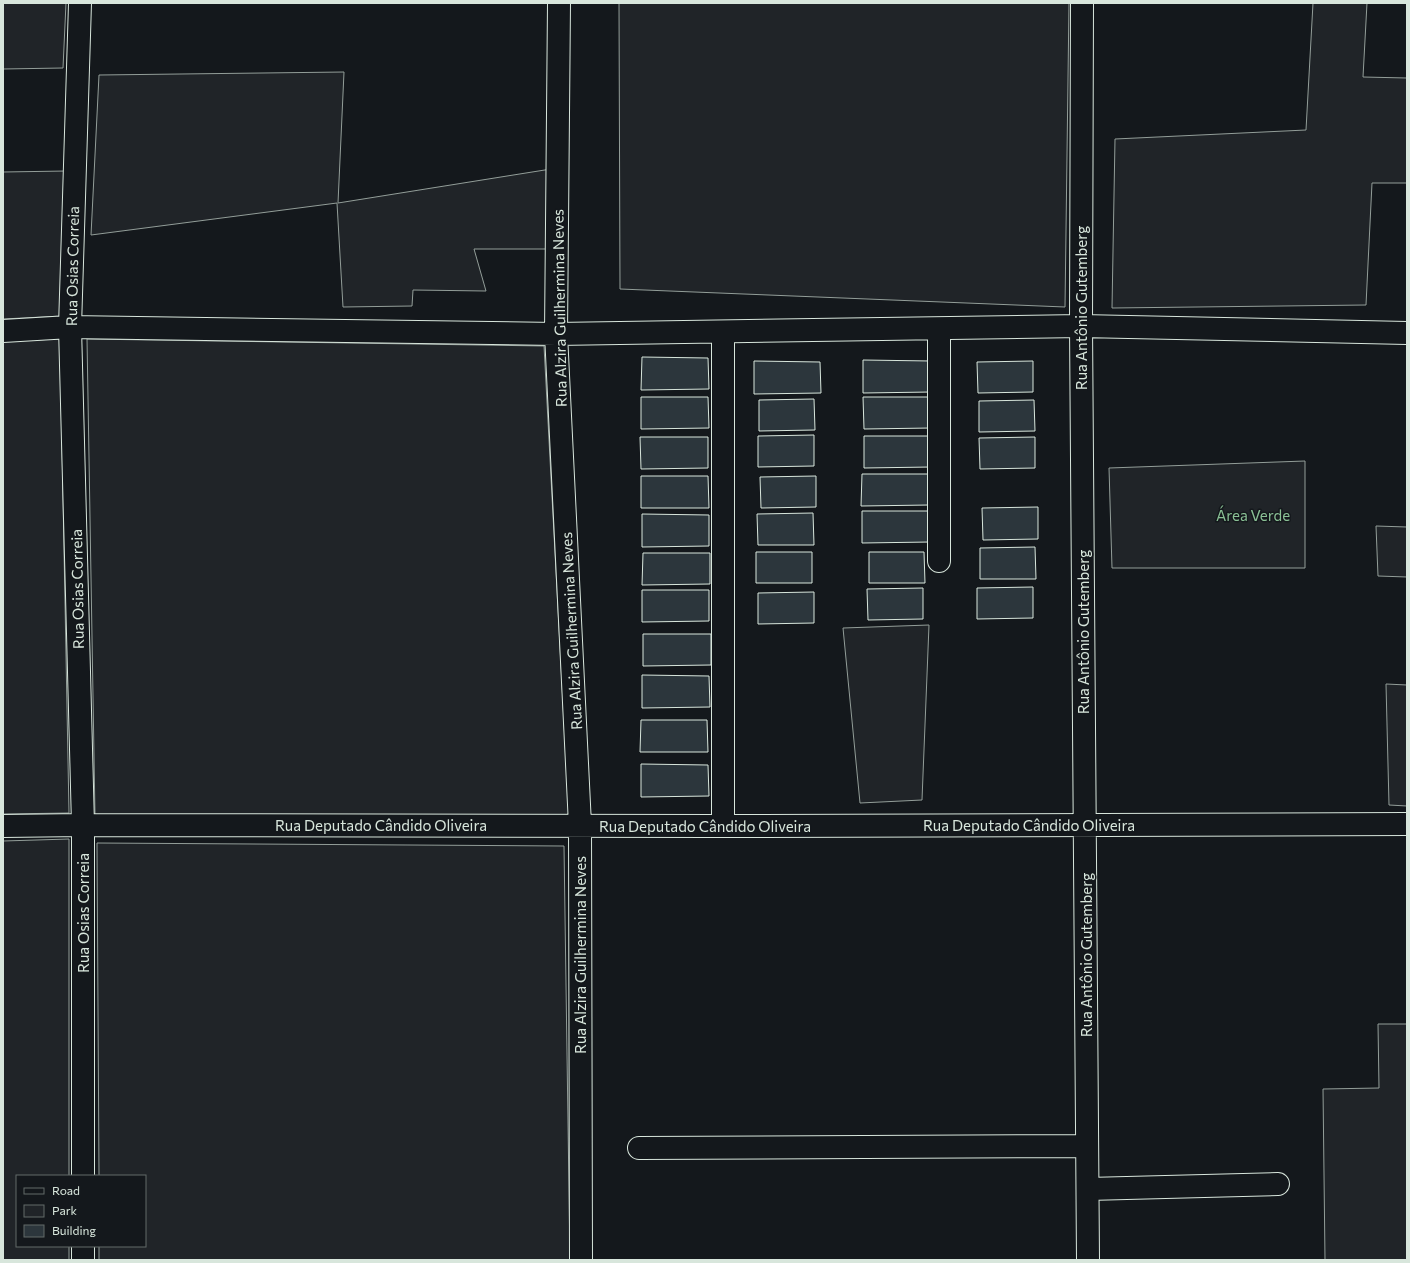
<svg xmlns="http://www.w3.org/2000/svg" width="1410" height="1263" viewBox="0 0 1410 1263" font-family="Commissioner,sans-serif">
<rect width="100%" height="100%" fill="#14181c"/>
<!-- green -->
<path fill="#202428" stroke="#939e99" d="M 3,3 L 66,3 L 63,68 L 3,69 Z
M 619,3 L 1069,3 L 1065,307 L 620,289 Z
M 1313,3 L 1367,3 L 1363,77 L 1407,78 L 1407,183 L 1372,183 L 1366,305 L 1112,308 L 1115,139 L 1306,130 Z
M 344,72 L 338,203 L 551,169 L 551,249 L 474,249 L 486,291 L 413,290 L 412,306 L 343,307 L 337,203 L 91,235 L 99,75 Z
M 66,171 L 62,316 L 3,319 L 3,172 Z
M 60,339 L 69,813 L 3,814 L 3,341 Z
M 87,339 L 544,346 L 569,816 L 95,815 Z
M 1305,461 L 1305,568 L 1112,568 L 1109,468 Z
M 1376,526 L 1407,527 L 1407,577 L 1378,576 Z
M 929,625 L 922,800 L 860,803 L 843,628 Z
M 1386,684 L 1407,685 L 1407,806 L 1389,805 Z
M 69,839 L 69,1176 L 17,1176 L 17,1246 L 69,1246 L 69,1260 L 3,1260 L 3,841 Z
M 97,843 L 564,846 L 570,1260 L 99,1260 L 99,1246 L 145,1246 L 145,1176 L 99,1176 Z
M 1378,1024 L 1407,1024 L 1407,1260 L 1325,1260 L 1323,1089 L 1379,1088 Z"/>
<!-- building -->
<path fill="#2c363c" stroke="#d8e6dc" d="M 642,357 L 708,358 L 709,389 L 641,390 Z
M 863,360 L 931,361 L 931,392 L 863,393 Z
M 754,361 L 820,362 L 821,393 L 754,394 Z
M 1033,361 L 1033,392 L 978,393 L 977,362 Z
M 641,397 L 708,397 L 709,428 L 641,429 Z
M 863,397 L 931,397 L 931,428 L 864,429 Z
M 814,399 L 815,430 L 759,431 L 759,400 Z
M 1034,400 L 1035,431 L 979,432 L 979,401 Z
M 814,435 L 814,466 L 758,467 L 758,436 Z
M 864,436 L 931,436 L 931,467 L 864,468 Z
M 640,437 L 708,437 L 708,468 L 641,469 Z
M 1035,437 L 1035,468 L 980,469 L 979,438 Z
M 862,474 L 928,474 L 929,505 L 861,506 Z
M 641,476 L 708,476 L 709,508 L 641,508 Z
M 816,476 L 816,507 L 761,508 L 760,477 Z
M 1038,507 L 1038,539 L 983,540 L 982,508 Z
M 862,511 L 929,511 L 930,542 L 862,543 Z
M 813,513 L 814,545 L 758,545 L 757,514 Z
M 642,514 L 709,515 L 709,546 L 642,547 Z
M 1035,547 L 1036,579 L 980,579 L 980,548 Z
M 756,552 L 812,552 L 812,583 L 756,583 Z
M 869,552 L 924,552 L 925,583 L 869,583 Z
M 643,553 L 710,553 L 710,584 L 642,585 Z
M 1033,587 L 1033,618 L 977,619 L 977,588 Z
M 923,588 L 923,619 L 868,620 L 867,589 Z
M 642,590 L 709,590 L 709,621 L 642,622 Z
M 814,592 L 814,623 L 758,624 L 758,593 Z
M 643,634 L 711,634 L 711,665 L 643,666 Z
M 642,675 L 709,676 L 710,707 L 642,708 Z
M 641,720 L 707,720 L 708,752 L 640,752 Z
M 641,764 L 708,765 L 709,796 L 641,797 Z"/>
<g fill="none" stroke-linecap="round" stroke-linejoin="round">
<defs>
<path id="minor" d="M 80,3 L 70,327 L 83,825 L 83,1176
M 559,3 L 556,334 L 580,825 L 581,1260
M 1082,3 L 1081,326 L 1088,1260
M 939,329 L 939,561
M 3,331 L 70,327 L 556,334 L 1081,326 L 1407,333
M 723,332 L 723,826
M 3,826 L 83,825 L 723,826 L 1407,824
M 639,1148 L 1087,1146
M 1088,1189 L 1278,1184
M 83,1246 L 83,1260"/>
</defs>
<!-- minor casing -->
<use href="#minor" stroke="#d8e6dc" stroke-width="24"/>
<!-- minor -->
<use href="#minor" stroke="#14181c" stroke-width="22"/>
</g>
<g text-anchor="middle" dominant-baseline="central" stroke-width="3" stroke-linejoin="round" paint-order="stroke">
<!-- street labels -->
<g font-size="15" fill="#d8e6dc" stroke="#14181c">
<text transform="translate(72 266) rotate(-89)">Rua Osias Correia</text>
<text transform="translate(559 308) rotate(-91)">Rua Alzira Guilhermina Neves</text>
<text transform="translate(1081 308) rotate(-90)">Rua Antônio Gutemberg</text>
<text transform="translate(77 589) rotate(-91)">Rua Osias Correia</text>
<text transform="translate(571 631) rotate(-93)">Rua Alzira Guilhermina Neves</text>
<text transform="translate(1083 632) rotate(-90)">Rua Antônio Gutemberg</text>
<text x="381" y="825">Rua Deputado Cândido Oliveira</text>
<text x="1029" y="825">Rua Deputado Cândido Oliveira</text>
<text x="705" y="826">Rua Deputado Cândido Oliveira</text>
<text transform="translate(83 913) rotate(-90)">Rua Osias Correia</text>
<text transform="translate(580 955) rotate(-90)">Rua Alzira Guilhermina Neves</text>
<text transform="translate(1086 955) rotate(-90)">Rua Antônio Gutemberg</text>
</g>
<!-- park labels -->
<g font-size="15" fill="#8ac095" stroke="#14181c">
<text x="1253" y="515">Área Verde</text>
</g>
</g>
<!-- border -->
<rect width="1410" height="1263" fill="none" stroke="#d8e6dc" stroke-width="8"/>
<!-- legend -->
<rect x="16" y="1175" width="130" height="72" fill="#14181c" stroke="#626a69"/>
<rect x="24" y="1188" width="20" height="6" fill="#14181c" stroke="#626a69"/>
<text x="52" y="1195" font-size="12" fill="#d8e6dc">Road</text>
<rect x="24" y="1205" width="20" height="12" fill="#202428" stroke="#626a69"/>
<text x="52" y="1215" font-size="12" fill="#d8e6dc">Park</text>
<rect x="24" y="1225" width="20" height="12" fill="#2c363c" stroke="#626a69"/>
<text x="52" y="1235" font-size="12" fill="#d8e6dc">Building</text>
</svg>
